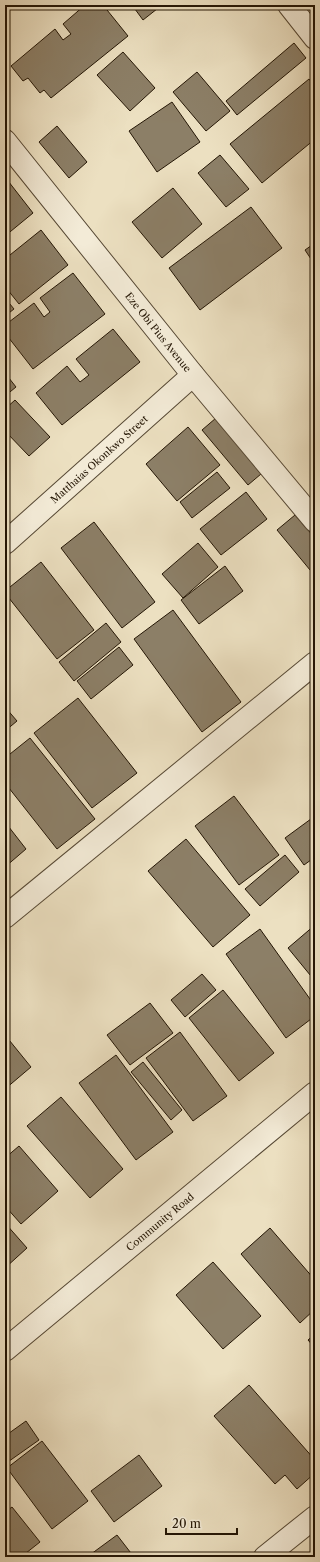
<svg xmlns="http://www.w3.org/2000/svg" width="320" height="1562" viewBox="0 0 320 1562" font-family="'Libre Caslon Text',serif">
<rect width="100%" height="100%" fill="#ece0c1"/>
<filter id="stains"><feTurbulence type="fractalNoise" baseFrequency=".005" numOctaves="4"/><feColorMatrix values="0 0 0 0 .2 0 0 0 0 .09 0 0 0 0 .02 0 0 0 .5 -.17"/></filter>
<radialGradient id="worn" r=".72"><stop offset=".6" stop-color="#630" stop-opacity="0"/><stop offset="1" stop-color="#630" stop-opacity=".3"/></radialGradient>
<!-- building -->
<path fill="#8c7f67" stroke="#241605" d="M 85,5 L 103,5 L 128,36 L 51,98 L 44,90 L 40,93 L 28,78 L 23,81 L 11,66 L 55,29 L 63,40 L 71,34 L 63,24 Z
M 132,5 L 162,5 L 143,20 Z
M 294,43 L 306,58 L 237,115 L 226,101 Z
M 123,52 L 155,88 L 130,111 L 97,75 Z
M 197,72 L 230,111 L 206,131 L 173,92 Z
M 309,79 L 315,87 L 315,139 L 262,183 L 230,144 Z
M 172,102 L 200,142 L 157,172 L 129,131 Z
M 57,126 L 87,162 L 69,178 L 39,142 Z
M 220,155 L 249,189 L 226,207 L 198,173 Z
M 5,177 L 33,213 L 5,236 Z
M 173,188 L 202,224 L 162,258 L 132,222 Z
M 251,207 L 282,248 L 200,310 L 169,268 Z
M 41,230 L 68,265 L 19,304 L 7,289 L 5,290 L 5,259 Z
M 315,243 L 315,265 L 305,250 Z
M 73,273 L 105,314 L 33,369 L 5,333 L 5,325 L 34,303 L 44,317 L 50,312 L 40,298 Z
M 5,298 L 14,309 L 5,316 Z
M 113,329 L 140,362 L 62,425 L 36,393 L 67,366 L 80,382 L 89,375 L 76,359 Z
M 5,373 L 16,387 L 5,396 Z
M 15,400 L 50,437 L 29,456 L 5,431 L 5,409 Z
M 216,418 L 261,474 L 248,485 L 202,430 Z
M 188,427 L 220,465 L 177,501 L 146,464 Z
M 217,472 L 230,488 L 192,518 L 180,502 Z
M 246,492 L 267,519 L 221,555 L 200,529 Z
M 295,515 L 315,538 L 315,576 L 277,530 Z
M 94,522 L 155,602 L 122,628 L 61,548 Z
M 198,543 L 218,567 L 183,598 L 162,574 Z
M 41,562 L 94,630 L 57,659 L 5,593 L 5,591 Z
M 225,566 L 243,591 L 199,624 L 181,600 Z
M 173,610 L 241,702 L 202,732 L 134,639 Z
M 106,623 L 121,642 L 74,681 L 59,662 Z
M 119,647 L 133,665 L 91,699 L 77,681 Z
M 78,698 L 137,773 L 92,808 L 34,733 Z
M 5,707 L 17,721 L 5,731 Z
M 30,738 L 95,819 L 57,849 L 5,783 L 5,758 Z
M 234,796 L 279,855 L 239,885 L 195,826 Z
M 315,816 L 315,857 L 304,865 L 285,838 Z
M 5,822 L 26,849 L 5,867 Z
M 186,839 L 250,915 L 213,947 L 148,871 Z
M 285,855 L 299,872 L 260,906 L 245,889 Z
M 315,925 L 315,981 L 288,948 Z
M 260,929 L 315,1006 L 315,1016 L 286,1038 L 226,954 Z
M 202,974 L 216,990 L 185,1017 L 171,1000 Z
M 223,990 L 274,1053 L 239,1081 L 189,1018 Z
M 150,1003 L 173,1033 L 130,1065 L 107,1035 Z
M 180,1032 L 227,1096 L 193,1121 L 146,1058 Z
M 5,1035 L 31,1067 L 5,1089 Z
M 116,1055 L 173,1132 L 136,1160 L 79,1083 Z
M 143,1062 L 182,1110 L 171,1120 L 131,1072 Z
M 61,1097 L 123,1169 L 90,1198 L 27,1126 Z
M 19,1146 L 58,1191 L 21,1224 L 5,1206 L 5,1158 Z
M 5,1223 L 27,1248 L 5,1268 Z
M 270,1228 L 315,1280 L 315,1309 L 300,1323 L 241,1254 Z
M 213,1262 L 261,1316 L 223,1349 L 176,1295 Z
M 315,1334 L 315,1348 L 308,1340 Z
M 249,1385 L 315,1460 L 315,1473 L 297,1489 L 285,1475 L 275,1484 L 214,1416 Z
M 26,1421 L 39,1440 L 5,1464 L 5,1436 Z
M 42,1441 L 88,1501 L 52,1529 L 7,1468 Z
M 139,1455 L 162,1486 L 114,1522 L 91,1491 Z
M 12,1507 L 40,1542 L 21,1557 L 7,1557 L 5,1554 L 5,1512 Z
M 117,1535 L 134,1557 L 87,1557 Z"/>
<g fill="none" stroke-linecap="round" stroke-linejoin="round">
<defs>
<g id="street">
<path d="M 289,5 L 315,38"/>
<path id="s1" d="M 5,141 L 193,375 L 315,521"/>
<path id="s2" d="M 5,543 L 193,375"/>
<path d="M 5,917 L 315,663"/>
<path id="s3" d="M 5,1350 L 315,1093"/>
<path d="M 265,1557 L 315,1517"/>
</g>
</defs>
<!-- street casing -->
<use href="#street" stroke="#564834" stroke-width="24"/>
<!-- street -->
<use href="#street" stroke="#f3ebd7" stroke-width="22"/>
</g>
<g text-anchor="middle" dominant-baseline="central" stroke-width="3" stroke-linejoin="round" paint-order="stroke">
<!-- street labels -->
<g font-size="10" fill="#241605" stroke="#f3ebd7">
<text stroke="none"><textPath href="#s1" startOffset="245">Eze Obi Pius Avenue</textPath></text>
<text stroke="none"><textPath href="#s2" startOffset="126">Matthaias Okonkwo Street</textPath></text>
<text stroke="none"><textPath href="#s3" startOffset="201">Community Road</textPath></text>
</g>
</g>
<!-- margin -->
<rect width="320" height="1562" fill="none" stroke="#ece0c1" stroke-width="20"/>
<rect x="6" y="6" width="308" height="1550" fill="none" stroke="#241605" stroke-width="2"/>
<rect x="10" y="10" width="300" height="1542" fill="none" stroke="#241605"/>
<!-- scale -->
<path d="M166 1528v6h71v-6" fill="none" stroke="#241605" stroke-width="2"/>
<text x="172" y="1528" font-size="12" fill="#241605" stroke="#f3ebd7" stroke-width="3" paint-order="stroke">20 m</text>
<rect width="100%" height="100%" filter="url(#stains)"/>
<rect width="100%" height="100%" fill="url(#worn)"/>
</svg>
